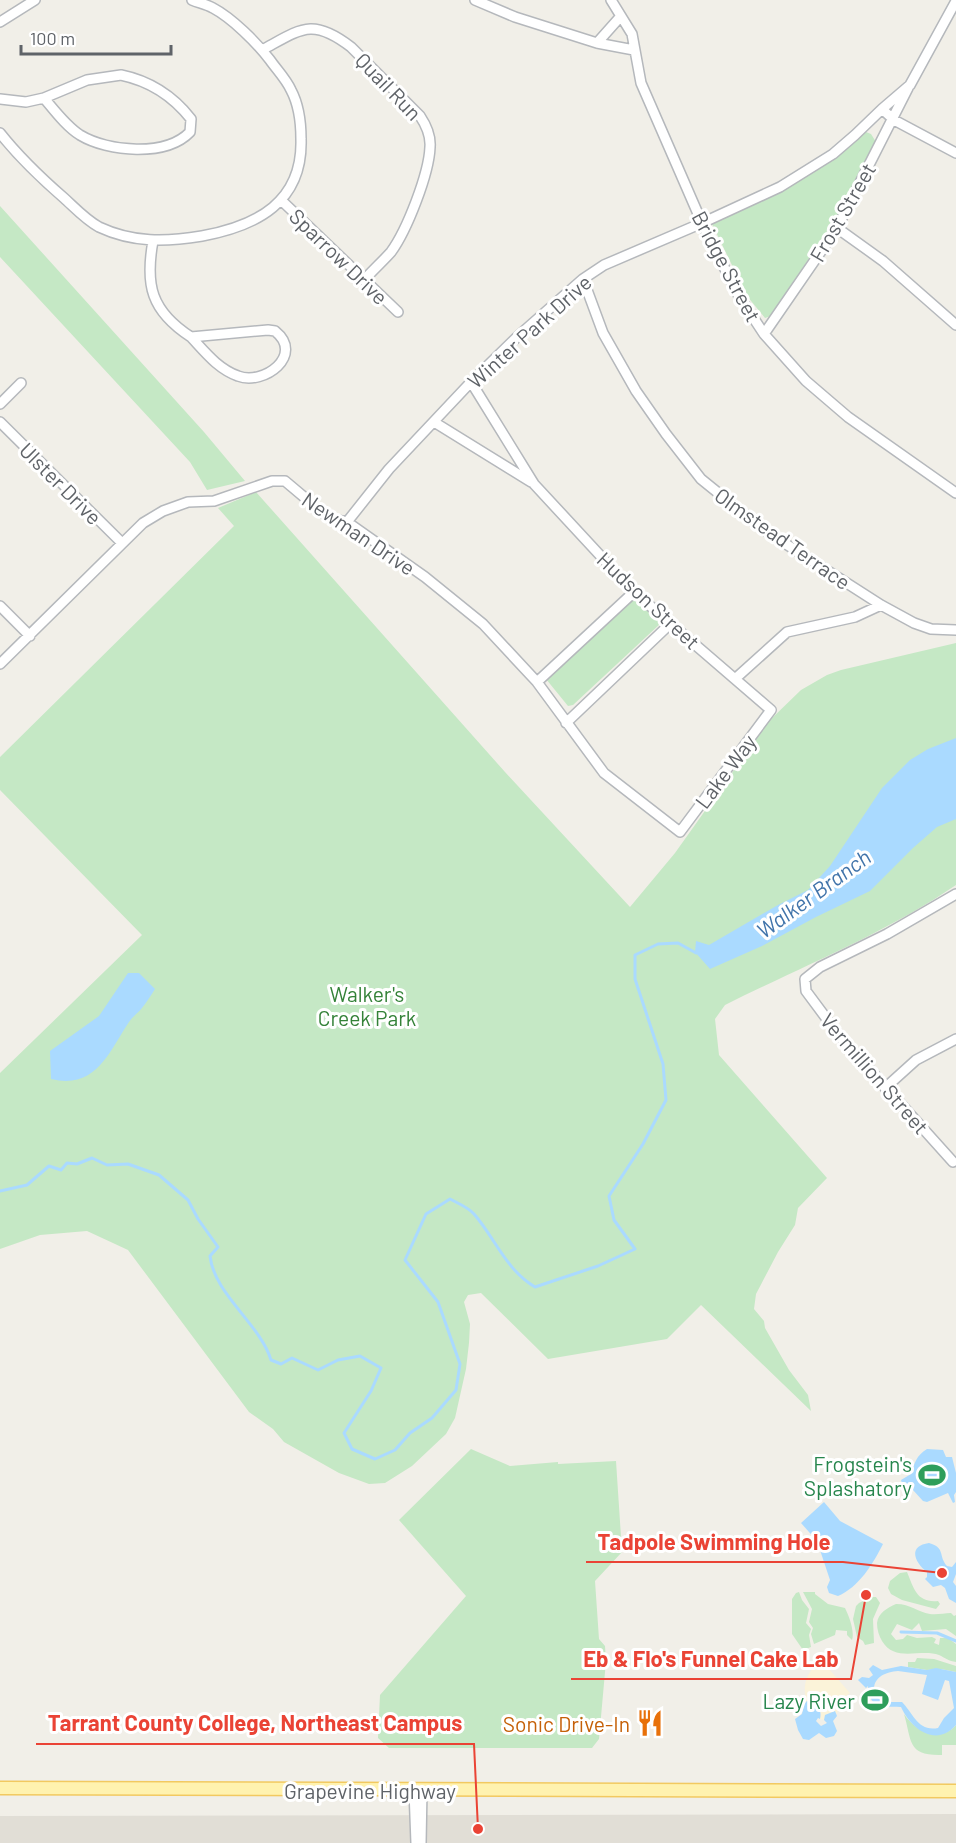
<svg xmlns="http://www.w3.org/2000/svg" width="956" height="1843" viewBox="0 0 956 1843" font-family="Barlow,sans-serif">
<rect width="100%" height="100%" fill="#f1efe8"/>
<!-- education -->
<path fill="#e1ded6" d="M 956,1814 L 956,1843 L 0,1843 L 0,1816 Z"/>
<!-- green -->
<path fill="#c5e8c5" d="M 866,132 L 871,134 L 876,142 L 841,210 L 771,316 L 765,318 L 747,296 L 712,224 L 721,218 L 790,187 L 821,167 Z
M 0,206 L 204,432 L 245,481 L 207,490 L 190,462 L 0,257 Z
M 256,492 L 505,772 L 630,907 L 675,853 L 769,721 L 801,690 L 827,675 L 841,670 L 956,643 L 956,885 C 884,934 803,966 725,1005 L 715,1019 L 719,1055 L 827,1178 L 798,1208 L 795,1225 L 778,1252 L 756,1294 L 754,1309 L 764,1321 L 765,1328 L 789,1370 L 808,1395 L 811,1411 L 701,1305 L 667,1339 L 548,1359 L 481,1293 L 468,1295 L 464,1302 L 470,1324 L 469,1343 L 466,1369 L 455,1418 L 446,1434 L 412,1466 L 385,1483 L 369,1484 L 339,1473 L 284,1442 L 273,1429 L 249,1412 L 128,1250 L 87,1231 L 40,1235 L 0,1249 L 0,1073 L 142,935 L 0,790 L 0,757 L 234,526 L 218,508 Z
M 633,597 L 657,616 L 661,623 L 573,705 L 568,706 L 546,679 Z
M 471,1449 L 510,1466 L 558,1462 L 558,1464 L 616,1461 L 622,1552 L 595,1581 L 599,1639 L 605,1646 L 606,1661 L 599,1739 L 592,1748 L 389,1748 L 378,1738 L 380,1695 L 466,1596 L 399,1520 Z
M 907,1572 C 914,1589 917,1603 938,1601 L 940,1604 L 936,1609 L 902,1600 L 891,1594 L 888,1588 L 890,1581 L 900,1573 Z
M 799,1592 L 802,1600 L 809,1609 L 806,1623 L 811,1629 L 809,1635 L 811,1647 L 803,1650 L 792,1634 L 792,1599 L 796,1593 Z
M 803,1592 L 815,1592 L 815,1594 L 828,1604 L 845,1608 C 849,1616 855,1632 852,1640 L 847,1635 L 847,1631 L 836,1630 L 835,1635 L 814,1644 L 811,1634 L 813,1628 L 809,1622 L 812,1609 Z
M 870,1597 L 876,1597 L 880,1603 L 873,1619 L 874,1643 L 865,1645 L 863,1641 L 857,1637 L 853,1619 L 856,1606 L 859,1603 L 863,1601 L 866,1603 L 866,1599 Z
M 896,1604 C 911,1604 917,1612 930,1614 C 937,1615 944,1613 951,1613 L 954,1616 L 956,1615 L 956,1636 L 946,1629 L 922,1631 L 919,1623 L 912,1630 L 897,1624 L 891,1634 L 896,1640 L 903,1639 L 907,1635 L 917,1638 L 932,1637 L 936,1639 L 934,1643 L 939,1645 L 940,1638 L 948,1638 L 956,1644 L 956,1662 C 949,1661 945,1658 939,1655 C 921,1648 895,1663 882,1641 C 879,1636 877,1630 877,1623 C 878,1613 887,1608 896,1604 Z
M 917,1658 L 934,1659 L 956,1666 L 956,1672 L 941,1669 L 927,1670 L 908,1667 L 908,1662 L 915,1662 Z
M 904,1714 C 916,1732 940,1743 956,1725 L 956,1745 L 942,1745 L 942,1755 C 907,1756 912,1741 904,1714 Z"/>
<!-- sand -->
<path fill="#fbf3d9" d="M 821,1660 L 850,1693 C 841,1700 839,1704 837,1714 L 835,1711 L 825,1715 L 824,1720 L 820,1719 L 821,1713 L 812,1701 L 807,1701 L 804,1705 L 799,1702 L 806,1698 C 802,1682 809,1670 821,1660 Z"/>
<!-- water -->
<path fill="#aadaff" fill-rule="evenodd" d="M 956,738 L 956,819 L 937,827 L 913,848 L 870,891 L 816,917 L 762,946 L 710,969 L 695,952 L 696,941 L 709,945 L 778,905 L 808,890 L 830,866 L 882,788 L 910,760 L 928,749 Z
M 128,973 L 139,973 L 155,989 C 151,995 147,1002 142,1008 C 138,1013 133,1016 129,1022 C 109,1052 96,1090 51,1079 L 50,1051 L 99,1016 Z
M 927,1449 L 943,1450 L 946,1457 L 952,1457 L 956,1473 L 956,1492 L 954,1495 L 955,1502 L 953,1503 L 948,1493 L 927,1502 L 923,1501 L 913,1490 C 905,1490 903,1487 901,1480 L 911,1474 C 915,1462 916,1456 927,1449 Z
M 824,1502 L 840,1521 L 883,1544 C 873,1564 859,1587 838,1596 L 829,1593 L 827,1587 L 830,1580 L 817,1541 L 801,1523 Z
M 929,1543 C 946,1548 938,1556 947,1566 L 952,1567 L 956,1562 L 956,1574 L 953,1582 L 956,1586 L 956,1603 L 949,1599 L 945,1588 L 941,1585 L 933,1587 L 925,1579 L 927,1577 L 927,1572 C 915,1563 907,1546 929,1543 Z
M 873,1665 L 882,1670 L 901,1666 L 927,1670 L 936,1668 L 956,1672 L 956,1725 C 936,1748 911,1729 901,1707 C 883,1706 870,1711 868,1686 L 866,1688 L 858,1680 L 862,1677 L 869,1678 L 873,1675 L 869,1669 ZM 898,1671 L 927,1675 L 922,1694 L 938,1700 L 945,1680 L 949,1681 L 954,1708 L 944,1718 L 938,1728 C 918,1732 913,1713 902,1702 L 884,1702 L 876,1697 C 869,1680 883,1672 898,1671 Z
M 807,1701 C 818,1701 822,1710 820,1719 L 818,1718 L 816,1721 L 821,1726 L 827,1723 L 824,1720 L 825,1715 L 835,1711 L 837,1716 L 833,1721 L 837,1731 L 834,1736 L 826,1738 L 819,1733 L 809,1740 L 803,1739 L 798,1730 L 795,1719 L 802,1714 L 804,1704 Z"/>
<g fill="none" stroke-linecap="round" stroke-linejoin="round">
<!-- stream -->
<path stroke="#aadaff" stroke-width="3" d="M 0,1191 L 27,1185 L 49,1166 L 61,1170 L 67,1163 L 77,1164 L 92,1158 L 107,1165 L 128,1164 L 159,1175 L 188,1200 L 198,1219 L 218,1247 L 210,1256 C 214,1294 260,1324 271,1360 L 281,1364 L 292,1358 L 318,1370 L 338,1360 L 360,1356 L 381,1368 L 371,1391 L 344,1433 L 352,1449 L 375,1459 L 395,1450 L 410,1433 L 432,1418 L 456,1390 L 460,1364 L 438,1302 L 405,1260 L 426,1214 L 450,1199 C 457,1203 468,1207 474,1214 C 495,1238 506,1270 535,1287 L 598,1266 L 635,1249 L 614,1220 L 609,1196 L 643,1144 L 666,1100 L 663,1064 L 635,979 L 635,955 L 658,944 L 678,943 L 696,953
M 901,1632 L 937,1633 L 956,1641"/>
<defs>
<path id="minor" d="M 475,0 L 515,17 L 597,43 L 634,50
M 611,0 L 632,34 L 641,83 L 702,223 L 737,293 L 764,334 L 806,381 L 848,417 L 956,493
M 0,22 L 35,0
M 597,43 L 621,16
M 262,50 C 301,29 312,17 351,47 L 420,116 C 426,125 431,135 430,147 C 429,174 407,230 391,252 C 383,261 373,270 365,279
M 121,75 C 150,81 173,96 191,119 L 190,132 C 166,157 108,152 80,135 C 66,126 55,111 44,98 L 87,80 Z
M 0,99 L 26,102 L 44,98
M 882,109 L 894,120 L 956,153
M 0,133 C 19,157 41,178 64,198 C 75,208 86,220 99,227 C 133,243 166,242 202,236 C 257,226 303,202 301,139 C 301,122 299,105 291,90 C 286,79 277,70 270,60 C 257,43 232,18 213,8 C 206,4 199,3 192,0
M 281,200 L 398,312
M 837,228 L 883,261 L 956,325
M 153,241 C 145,285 151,311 191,337
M 583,279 L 603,333 L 636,391 L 666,434 L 701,479 L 764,530 L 881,605 L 914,623 L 931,629 L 956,630
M 268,330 L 275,331 C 305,355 264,386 238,376 C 218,369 205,352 191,337 Z
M 764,334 L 837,228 L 908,88
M 0,404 L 21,383
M 0,422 L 122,543
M 434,422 L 531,482
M 347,522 L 389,469 L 471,382 L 516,338 L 583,279 L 604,265 L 702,223 L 780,187 L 833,154 L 855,135 L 882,109 L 910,85 L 956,1
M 0,606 L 30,636
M 0,664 L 143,523 L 163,511 L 188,502 L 214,501 L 272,481 L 285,481 L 329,518 L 347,522 L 425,577 L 483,624 L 537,682 L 604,773 L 680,832 L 771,710 L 634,592 L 534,484 L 471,382
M 736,678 L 787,632 L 855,617 L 881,605
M 537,682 L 634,592
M 566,723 L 670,624
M 885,1088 L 916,1060 L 956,1039
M 953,1162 L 838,1034 L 806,991 L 805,979 L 820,967 L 887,934 L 956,894
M 414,1790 L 416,1843
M 421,1843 L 422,1790"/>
<path id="major" d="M 0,1788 L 956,1791"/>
</defs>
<!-- minor casing -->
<use href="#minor" stroke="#b5b8bc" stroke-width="12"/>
<!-- major casing -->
<use href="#major" stroke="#f2c960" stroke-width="15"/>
<!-- minor -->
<use href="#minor" stroke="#fff" stroke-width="9"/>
<!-- major -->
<use href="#major" stroke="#fff2af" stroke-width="12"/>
</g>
<!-- icons -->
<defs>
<symbol id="stadium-bare" viewBox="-9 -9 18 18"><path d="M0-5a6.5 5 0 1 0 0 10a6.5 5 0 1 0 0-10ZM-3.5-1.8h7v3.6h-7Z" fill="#2e9e5b" stroke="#fff" stroke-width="2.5" paint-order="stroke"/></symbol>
<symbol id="restaurant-bare" viewBox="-9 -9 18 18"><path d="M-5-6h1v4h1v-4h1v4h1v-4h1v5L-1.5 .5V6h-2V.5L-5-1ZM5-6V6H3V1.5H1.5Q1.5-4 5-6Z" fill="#e8710a" stroke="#fff" stroke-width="2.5" paint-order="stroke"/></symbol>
</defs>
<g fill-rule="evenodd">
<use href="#stadium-bare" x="913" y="1456" width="38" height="38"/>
<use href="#stadium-bare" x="856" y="1681" width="38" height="38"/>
<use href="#restaurant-bare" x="631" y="1704" width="38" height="38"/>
</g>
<g text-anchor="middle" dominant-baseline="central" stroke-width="6" stroke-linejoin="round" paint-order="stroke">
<!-- street labels -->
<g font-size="21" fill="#5f6368" stroke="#fff">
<text transform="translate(389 86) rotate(46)">Quail Run</text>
<text transform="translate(842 212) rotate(-60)">Frost Street</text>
<text transform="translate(339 256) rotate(44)">Sparrow Drive</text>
<text transform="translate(727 266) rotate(62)">Bridge Street</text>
<text transform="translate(529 331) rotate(-42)">Winter Park Drive</text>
<text transform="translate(61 483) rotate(45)">Ulster Drive</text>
<text transform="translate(359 533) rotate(34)">Newman Drive</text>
<text transform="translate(783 538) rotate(35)">Olmstead Terrace</text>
<text transform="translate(649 600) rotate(43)">Hudson Street</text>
<text transform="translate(725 771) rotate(-53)">Lake Way</text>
<text transform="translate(875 1073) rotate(49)">Vermillion Street</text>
<text x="370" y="1790">Grapevine Highway</text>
</g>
<!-- park labels -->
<g font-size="21" fill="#348238" stroke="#fff">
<text x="367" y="993">Walker's<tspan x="367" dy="24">Creek Park</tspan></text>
</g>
<!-- leisure labels -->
<g font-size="21" fill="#27864d" stroke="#fff" text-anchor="end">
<text x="912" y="1463">Frogstein's<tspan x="912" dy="24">Splashatory</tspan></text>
<text x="855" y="1700">Lazy River</text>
</g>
<!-- food labels -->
<g font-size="21" fill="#c56008" stroke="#fff" text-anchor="end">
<text x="630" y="1723">Sonic Drive-In</text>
</g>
<!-- water labels -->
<g font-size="22" font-style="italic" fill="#4174aa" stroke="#fff">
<text transform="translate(813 893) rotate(-36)">Walker Branch</text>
</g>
</g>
<!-- callouts -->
<path fill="none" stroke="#ea4335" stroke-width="2" d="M942 1573L843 1562H586M866 1595L851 1679H571M478 1829L474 1744H36"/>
<g fill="#ea4335" stroke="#fff" stroke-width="2">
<circle cx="942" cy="1573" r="6"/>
<circle cx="866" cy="1595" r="6"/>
<circle cx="478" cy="1829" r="6"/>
</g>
<g font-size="22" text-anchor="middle" font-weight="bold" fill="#ea4335" stroke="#fff" stroke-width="6" stroke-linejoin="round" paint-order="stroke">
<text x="714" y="1550">Tadpole Swimming Hole</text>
<text x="711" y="1667">Eb &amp; Flo's Funnel Cake Lab</text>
<text x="255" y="1731">Tarrant County College, Northeast Campus</text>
</g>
<!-- scale -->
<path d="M21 45v9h150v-9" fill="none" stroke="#5f6368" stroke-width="3"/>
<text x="30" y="45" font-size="18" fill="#5f6368" stroke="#ffffff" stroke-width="4.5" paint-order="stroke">100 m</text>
</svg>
